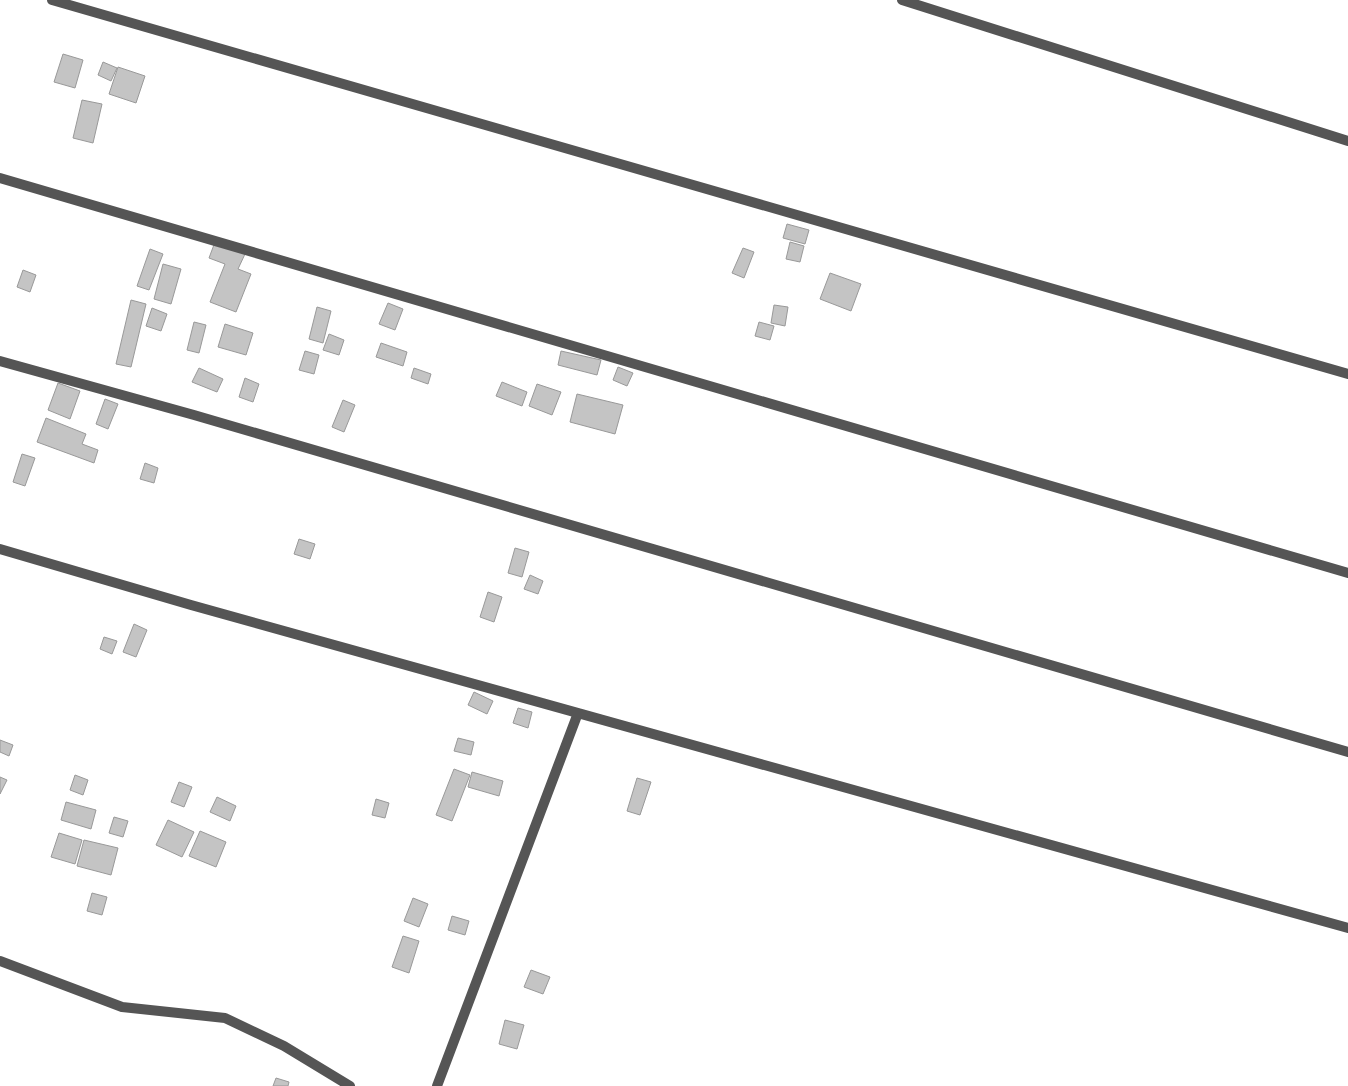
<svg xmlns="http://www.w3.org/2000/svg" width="1348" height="1086" viewBox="0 0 1348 1086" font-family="Ubuntu,sans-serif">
<rect width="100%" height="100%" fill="#fff"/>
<!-- building -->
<path fill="#c4c4c4" stroke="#999" d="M 63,54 L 83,60 L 75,88 L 54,82 Z
M 103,62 L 117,68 L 111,81 L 98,75 Z
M 118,67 L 145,76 L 136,103 L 109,94 Z
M 82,100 L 102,104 L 93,143 L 73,138 Z
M 787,224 L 809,230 L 805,244 L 783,238 Z
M 215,242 L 245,254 L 238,269 L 251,274 L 236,312 L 210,302 L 225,264 L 209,258 Z
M 790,242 L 804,246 L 800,262 L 786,259 Z
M 743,248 L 754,252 L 744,278 L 732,273 Z
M 150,249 L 163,254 L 149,290 L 137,286 Z
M 163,264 L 181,269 L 171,304 L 154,299 Z
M 23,270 L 36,275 L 30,292 L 17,287 Z
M 830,273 L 861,284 L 851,311 L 820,299 Z
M 131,300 L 146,304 L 131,367 L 116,364 Z
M 388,303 L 403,309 L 395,330 L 379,324 Z
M 774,305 L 788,307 L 785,326 L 771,323 Z
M 317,307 L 331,311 L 323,343 L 309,339 Z
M 152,308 L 167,314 L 161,331 L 146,326 Z
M 194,322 L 206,325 L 199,353 L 187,350 Z
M 759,322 L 774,326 L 770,340 L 755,336 Z
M 225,324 L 253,333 L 246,355 L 218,347 Z
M 329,334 L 344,340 L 339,355 L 323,350 Z
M 381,343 L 407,352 L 403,366 L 376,357 Z
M 305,351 L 319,355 L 314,374 L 299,370 Z
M 561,351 L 601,360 L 597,375 L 558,365 Z
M 618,367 L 633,373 L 627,386 L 613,380 Z
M 199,368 L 223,379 L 217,392 L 192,382 Z
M 414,368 L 431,374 L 428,384 L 411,378 Z
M 245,378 L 259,384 L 253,402 L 239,397 Z
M 502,382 L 527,392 L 522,406 L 496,396 Z
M 58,383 L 80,391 L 70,419 L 48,410 Z
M 537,384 L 561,392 L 552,415 L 529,406 Z
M 577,394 L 623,405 L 615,434 L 570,422 Z
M 105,399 L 118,404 L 108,429 L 96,424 Z
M 343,400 L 355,405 L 344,432 L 332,427 Z
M 46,418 L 86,434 L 82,444 L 98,450 L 94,463 L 37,442 Z
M 22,454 L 35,458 L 25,486 L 13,482 Z
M 145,463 L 158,468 L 154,483 L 140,479 Z
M 299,539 L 315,544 L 310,559 L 294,554 Z
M 515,548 L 529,552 L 522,577 L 508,573 Z
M 530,575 L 543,581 L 538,594 L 524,589 Z
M 488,592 L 502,597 L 494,622 L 480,617 Z
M 134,624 L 147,630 L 136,657 L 123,652 Z
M 104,637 L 117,641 L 112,654 L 100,649 Z
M 474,692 L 493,701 L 487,714 L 468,705 Z
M 518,708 L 532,712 L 528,728 L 513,723 Z
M 458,738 L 474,742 L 471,755 L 454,751 Z
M 0,740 L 13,745 L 9,756 L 0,752 Z
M 454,769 L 470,775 L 452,821 L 436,815 Z
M 472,772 L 503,781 L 499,796 L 468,787 Z
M 75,775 L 88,780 L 83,795 L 70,790 Z
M 0,777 L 7,780 L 0,794 Z
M 637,778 L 651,782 L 640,815 L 627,811 Z
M 179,782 L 192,787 L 184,807 L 171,802 Z
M 217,797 L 236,806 L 230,821 L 210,812 Z
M 376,799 L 389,803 L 385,818 L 372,815 Z
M 66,802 L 96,810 L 91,829 L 61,820 Z
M 114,817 L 128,821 L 123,837 L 109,833 Z
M 168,820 L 194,832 L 182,857 L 156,845 Z
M 200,831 L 226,842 L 216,867 L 189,856 Z
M 59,833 L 82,840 L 75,864 L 51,857 Z
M 84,840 L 118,848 L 111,875 L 77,866 Z
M 92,893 L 107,897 L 102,915 L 87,911 Z
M 413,898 L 428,904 L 419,927 L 404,921 Z
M 452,916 L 469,921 L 465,935 L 448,930 Z
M 403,936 L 419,941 L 409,973 L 392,967 Z
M 531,970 L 550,977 L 543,994 L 524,987 Z
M 505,1020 L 524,1025 L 517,1049 L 499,1044 Z
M 276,1078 L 289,1082 L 288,1086 L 273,1086 Z"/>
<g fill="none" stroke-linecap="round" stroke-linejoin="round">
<!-- street -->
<path stroke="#555" stroke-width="10" d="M 52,0 L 1348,374
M 902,0 L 1348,141
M 0,178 L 1348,573
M 0,361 L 194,415 L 1348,752
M 0,549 L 191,605 L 1348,928
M 0,961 L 122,1007 L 225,1018 L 284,1046 L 350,1086
M 437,1086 L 578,713"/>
</g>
</svg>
